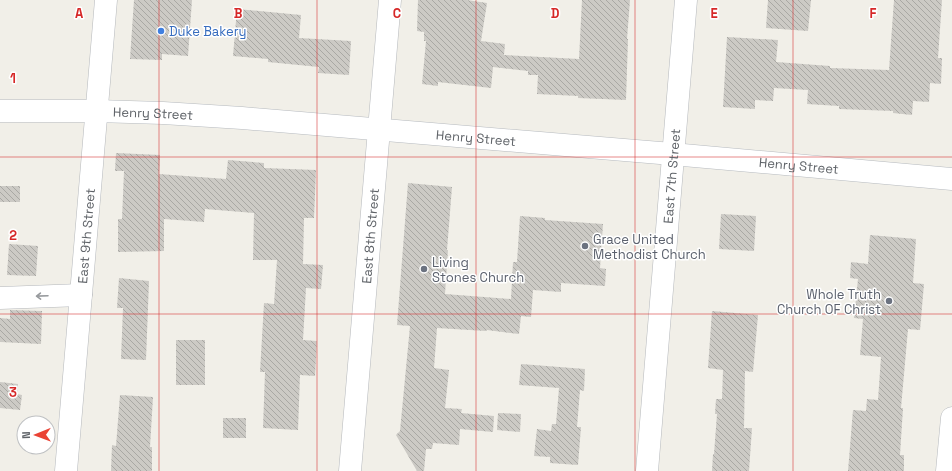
<svg xmlns="http://www.w3.org/2000/svg" width="952" height="471" viewBox="0 0 952 471" font-family="'Space Grotesk',sans-serif">
<defs>
<pattern id="building-back-hatch" width="6" height="6" patternUnits="userSpaceOnUse"><rect width="6" height="6" fill="#cccac5"/><path d="M-1 5l2 2M0 0l6 6M5-1l2 2" fill="none" stroke="#a9a8a4"/></pattern>
</defs>
<rect width="100%" height="100%" fill="#f1efe8"/>
<!-- building -->
<path fill="url(#building-back-hatch)" d="M 134,0 L 192,0 L 188,56 L 162,54 L 162,60 L 130,59 Z
M 418,0 L 467,0 L 487,3 L 481,41 L 505,44 L 504,55 L 579,59 L 582,0 L 630,0 L 627,39 L 628,39 L 626,100 L 578,98 L 578,96 L 537,94 L 538,75 L 528,75 L 528,71 L 493,67 L 491,88 L 438,82 L 438,86 L 422,84 L 426,41 L 424,41 L 424,32 L 417,31 Z
M 768,0 L 811,0 L 808,31 L 766,28 Z
M 894,0 L 942,0 L 938,58 L 942,58 L 941,84 L 930,83 L 929,102 L 913,101 L 912,115 L 893,113 L 893,111 L 839,109 L 839,106 L 807,104 L 808,90 L 774,88 L 773,101 L 755,100 L 755,109 L 723,107 L 727,37 L 778,40 L 776,62 L 830,66 L 830,68 L 889,70 Z
M 237,9 L 301,15 L 299,38 L 351,41 L 349,75 L 318,73 L 319,67 L 268,62 L 268,59 L 233,56 Z
M 116,153 L 160,155 L 159,174 L 226,179 L 228,160 L 264,163 L 264,168 L 316,170 L 314,218 L 304,218 L 303,264 L 323,265 L 321,289 L 306,288 L 303,340 L 317,341 L 315,376 L 300,375 L 298,430 L 263,428 L 265,372 L 260,372 L 264,303 L 274,304 L 277,260 L 253,260 L 254,213 L 205,209 L 204,222 L 164,219 L 164,251 L 118,252 L 118,219 L 122,219 L 124,171 L 115,171 Z
M 408,183 L 452,187 L 447,250 L 448,250 L 445,294 L 511,299 L 513,262 L 517,262 L 520,216 L 545,218 L 545,220 L 603,224 L 600,268 L 606,269 L 605,286 L 561,283 L 561,292 L 533,290 L 531,317 L 521,316 L 519,334 L 487,330 L 486,331 L 437,328 L 434,368 L 449,370 L 445,408 L 462,409 L 461,413 L 494,416 L 493,432 L 460,429 L 459,445 L 433,443 L 432,449 L 426,449 L 424,471 L 417,471 L 396,435 L 400,431 L 410,326 L 397,325 Z
M 0,186 L 20,186 L 20,202 L 0,202 Z
M 721,214 L 756,216 L 754,251 L 719,249 Z
M 870,235 L 916,239 L 913,283 L 924,284 L 920,330 L 908,329 L 901,408 L 903,408 L 900,455 L 904,455 L 904,471 L 848,471 L 853,410 L 866,411 L 867,399 L 878,400 L 881,357 L 860,355 L 863,319 L 854,318 L 858,279 L 850,278 L 851,262 L 868,264 Z
M 9,244 L 38,246 L 36,276 L 7,275 Z
M 119,278 L 149,281 L 146,360 L 121,359 L 123,308 L 117,308 Z
M 10,310 L 42,311 L 41,344 L 0,342 L 0,318 L 10,319 Z
M 712,311 L 758,315 L 753,372 L 745,371 L 744,428 L 752,428 L 749,471 L 712,471 L 713,454 L 714,454 L 717,414 L 715,414 L 716,399 L 722,399 L 723,370 L 708,368 Z
M 176,340 L 205,340 L 205,385 L 176,385 Z
M 521,364 L 585,369 L 584,391 L 580,390 L 577,427 L 581,427 L 578,465 L 550,463 L 550,457 L 534,456 L 537,429 L 551,431 L 552,424 L 556,424 L 559,388 L 519,385 Z
M 0,382 L 18,384 L 17,394 L 22,395 L 20,410 L 0,408 Z
M 120,395 L 153,397 L 150,447 L 152,447 L 152,471 L 111,471 L 112,445 L 116,446 Z
M 498,413 L 521,414 L 520,432 L 497,430 Z
M 223,418 L 246,418 L 246,438 L 223,438 Z"/>
<g fill="none" stroke-linecap="round" stroke-linejoin="round">
<defs>
<g id="street">
<path d="M 0,298 L 81,295"/>
<path id="s1" d="M 66,471 L 106,0"/>
<path id="s2" d="M 350,471 L 390,0"/>
<path id="s3" d="M 647,471 L 686,0"/>
<path d="M 947,471 L 952,418"/>
</g>
<g id="secondary">
<path id="s4" d="M 0,111 L 96,111 L 163,113 L 242,118 L 672,154 L 952,179"/>
</g>
</defs>
<!-- street casing -->
<use href="#street" stroke="#b5b8bc" stroke-width="23"/>
<!-- secondary casing -->
<use href="#secondary" stroke="#b6babf" stroke-width="23"/>
<!-- street -->
<use href="#street" stroke="#fff" stroke-width="22"/>
<!-- secondary -->
<use href="#secondary" stroke="#fff" stroke-width="22"/>
</g>
<!-- one-way arrows -->
<defs><path id="oneway-shaft" d="M-6 0H5M1.5-3L5.5 0L1.5 3" fill="none" stroke-width="1.6" stroke-linecap="round" stroke-linejoin="round"/></defs>
<use stroke="#979a9d" href="#oneway-shaft" transform="translate(42 296) rotate(178)"/>
<!-- grid -->
<path fill="none" stroke="#d62828" stroke-width="1" stroke-opacity="0.55" d="M 159,0 L 159,471M 317,0 L 317,471M 476,0 L 476,471M 635,0 L 635,471M 793,0 L 793,471M 0,157 L 952,157M 0,314 L 952,314"/>
<!-- markers -->
<circle fill="#3f7fe0" stroke="#fff" stroke-width="1.5" cx="161" cy="31" r="4"/>
<g fill="#6b7280" stroke="#fff" stroke-width="1.5">
<circle cx="585" cy="246" r="4"/>
<circle cx="424" cy="269" r="4"/>
<circle cx="889" cy="301" r="4"/>
</g>
<g text-anchor="middle" dominant-baseline="central" stroke-width="3" stroke-linejoin="round" paint-order="stroke">
<!-- shop labels -->
<g font-size="13" fill="#366cbe" stroke="#fff" text-anchor="start">
<text x="169" y="31">Duke Bakery</text>
</g>
<!-- street labels -->
<g font-size="13" fill="#5f6368" stroke="#fff">
<text stroke="none"><textPath href="#s4" startOffset="153">Henry Street</textPath></text>
<text stroke="none"><textPath href="#s4" startOffset="477">Henry Street</textPath></text>
<text stroke="none"><textPath href="#s4" startOffset="801">Henry Street</textPath></text>
<text stroke="none"><textPath href="#s3" startOffset="296">East 7th Street</textPath></text>
<text stroke="none"><textPath href="#s1" startOffset="236">East 9th Street</textPath></text>
<text stroke="none"><textPath href="#s2" startOffset="236">East 8th Street</textPath></text>
</g>
<!-- worship labels -->
<g font-size="13" fill="#5b616d" stroke="#fff" text-anchor="start">
<text x="593" y="239">Grace United<tspan x="593" dy="15">Methodist Church</tspan></text>
<text x="432" y="262">Living<tspan x="432" dy="15">Stones Church</tspan></text>
<text x="881" y="294" text-anchor="end">Whole Truth<tspan x="881" dy="15">Church OF Christ</tspan></text>
</g>
</g>
<g font-size="13" text-anchor="middle" font-weight="bold" fill="#d62828" stroke="#fff" stroke-width="3" stroke-linejoin="round" paint-order="stroke">
<text x="79" y="18">A</text>
<text x="238" y="18">B</text>
<text x="397" y="18">C</text>
<text x="555" y="18">D</text>
<text x="714" y="18">E</text>
<text x="873" y="18">F</text>
<text x="13" y="83">1</text>
<text x="13" y="240">2</text>
<text x="13" y="397">3</text>
</g>
<!-- north arrow -->
<g transform="translate(36 435) rotate(269)"><circle r="19" fill="#ffffff" stroke="#bfc1c3"/>
<path d="M0-3L7 15L0 10L-7 15Z" fill="#ea4335"/>
<text y="-6" font-size="11" font-weight="bold" text-anchor="middle" fill="#5f6368">N</text>
</g>
</svg>
